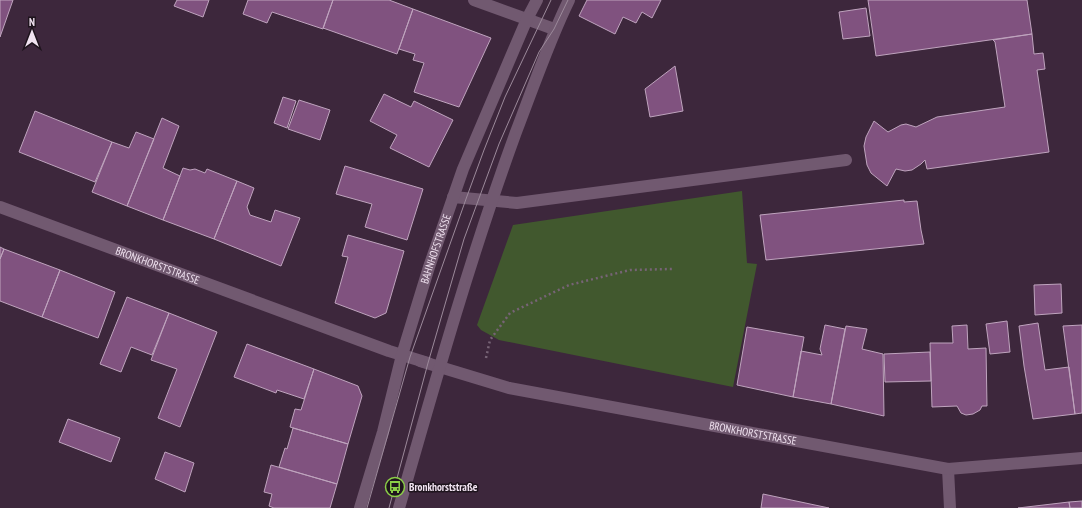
<svg xmlns="http://www.w3.org/2000/svg" width="1082" height="508" viewBox="0 0 1082 508" font-family="'PT Sans Narrow',sans-serif">
<rect width="100%" height="100%" fill="#3d273c"/>
<!-- green -->
<path fill="#41582e" d="M 742,191 L 747,263 L 757,264 L 733,387 L 499,340 L 481,330 L 477,325 L 513,225 Z"/>
<!-- building -->
<path fill="#80527f" stroke="#bfa4be" d="M 0,0 L 13,0 L 0,37 Z
M 177,0 L 209,0 L 203,17 L 174,6 Z
M 248,0 L 333,0 L 323,29 L 272,12 L 267,23 L 243,14 Z
M 333,0 L 389,0 L 413,9 L 397,54 L 323,28 Z
M 587,0 L 661,0 L 652,18 L 642,12 L 636,23 L 623,17 L 615,34 L 579,16 Z
M 868,0 L 1027,0 L 1032,34 L 876,56 Z
M 866,8 L 870,36 L 843,39 L 839,12 Z
M 413,9 L 491,38 L 459,107 L 414,92 L 424,63 L 413,60 L 415,54 L 399,49 Z
M 1032,34 L 1034,54 L 1043,53 L 1045,69 L 1037,70 L 1049,152 L 927,169 L 925,160 L 921,164 L 912,170 L 905,171 L 896,169 L 887,186 L 871,173 L 867,165 L 864,146 L 866,137 L 874,121 L 888,132 L 901,125 L 906,124 L 916,127 L 937,117 L 1005,107 L 995,42 L 993,40 Z
M 675,66 L 683,111 L 650,117 L 645,89 Z
M 384,94 L 411,107 L 414,101 L 453,120 L 429,167 L 390,148 L 397,135 L 370,121 Z
M 283,97 L 296,101 L 287,128 L 274,123 Z
M 299,100 L 330,110 L 320,140 L 288,129 Z
M 35,111 L 112,142 L 95,182 L 19,152 Z
M 162,118 L 179,126 L 163,168 L 180,176 L 163,220 L 127,206 Z
M 136,132 L 154,139 L 127,206 L 92,192 L 112,142 L 129,148 Z
M 345,166 L 423,189 L 407,240 L 365,227 L 372,204 L 336,194 Z
M 183,168 L 190,170 L 195,169 L 205,173 L 207,169 L 237,181 L 214,239 L 163,220 Z
M 237,181 L 254,188 L 247,207 L 250,215 L 271,222 L 275,210 L 300,218 L 281,266 L 214,239 Z
M 904,200 L 904,202 L 917,201 L 921,230 L 924,244 L 766,260 L 760,215 Z
M 348,235 L 404,251 L 386,313 L 375,318 L 335,303 L 348,257 L 342,256 Z
M 0,247 L 4,249 L 0,259 Z
M 4,249 L 60,270 L 42,317 L 0,301 L 0,259 Z
M 60,270 L 115,292 L 98,338 L 42,317 Z
M 1061,284 L 1062,313 L 1035,315 L 1034,285 Z
M 127,297 L 169,313 L 152,355 L 131,347 L 121,372 L 100,364 Z
M 169,313 L 217,332 L 180,427 L 158,418 L 177,369 L 151,360 Z
M 1007,321 L 1010,352 L 990,354 L 986,324 Z
M 1038,323 L 1045,370 L 1069,367 L 1075,414 L 1033,419 L 1024,366 L 1019,326 Z
M 825,325 L 845,329 L 831,404 L 793,397 L 801,351 L 822,355 L 820,349 Z
M 967,325 L 968,349 L 986,348 L 987,406 L 982,406 L 980,410 L 973,414 L 966,415 L 961,413 L 957,406 L 932,407 L 930,343 L 953,343 L 952,326 Z
M 1082,325 L 1082,413 L 1075,414 L 1063,326 Z
M 846,326 L 867,329 L 862,349 L 883,354 L 884,416 L 831,404 Z
M 747,327 L 804,337 L 793,397 L 737,385 Z
M 247,344 L 314,369 L 304,399 L 277,390 L 276,393 L 234,377 Z
M 930,352 L 931,381 L 885,382 L 884,354 Z
M 314,369 L 358,386 L 362,396 L 348,444 L 290,427 L 295,409 L 301,410 Z
M 68,419 L 120,438 L 111,462 L 59,442 Z
M 293,428 L 348,444 L 337,484 L 279,467 L 285,448 L 287,449 Z
M 165,452 L 194,463 L 185,492 L 155,479 Z
M 271,465 L 337,484 L 330,508 L 274,508 L 269,506 L 272,494 L 264,492 Z
M 763,494 L 829,508 L 761,508 Z
M 1082,501 L 1082,508 L 1070,508 L 1069,502 Z
M 1069,502 L 1070,508 L 1018,508 Z"/>
<g fill="none" stroke-linecap="round" stroke-linejoin="round">
<!-- path -->
<path stroke="#776476" stroke-width="2.5" stroke-dasharray="2 3" stroke-linecap="butt" d="M 486,358 L 490,340 L 510,313 L 569,285 L 630,270 L 672,269"/>
<!-- lane -->
<path stroke="#715970" stroke-width="12" d="M 453,197 L 517,203 L 846,160"/>
<!-- street -->
<g stroke="#715970" stroke-width="12">
<path d="M 474,0 L 554,29"/>
<path id="s1" d="M 0,207 L 389,351 L 428,363"/>
<path d="M 948,469 L 950,508"/>
</g>
<!-- secondary -->
<g stroke="#715970" stroke-width="12">
<path id="s2" d="M 420,361 L 509,388 L 948,469 L 1082,458"/>
<path id="s3" d="M 360,508 L 383,432 L 402,355 L 429,267 L 463,169 L 527,19 L 537,0"/>
<path d="M 399,508 C 435,382 471,255 516,132 C 533,88 548,43 569,0"/>
</g>
<!-- tram -->
<path stroke="#9c8a9b" stroke-width="1" d="M 367,508 L 410,357 L 466,199 L 484,150 L 505,97 L 551,0
M 389,508 L 428,363 L 464,239 L 499,144 L 539,52 L 554,29 L 568,0"/>
</g>
<!-- icons -->
<defs>
<symbol id="bus-ring" viewBox="-11 -11 22 22"><circle r="9.5" fill="#1e141d" stroke="#8bce47" stroke-width="1.5"/><path d="M-5-6H5V4H4V6H2V4H-2V6H-4V4H-5ZM-3.5-4V0h7V-4ZM-3.5 1.2v1.5H-2V1.2ZM2 1.2v1.5H3.5V1.2Z" fill="#8bce47"/></symbol>
</defs>
<g fill-rule="evenodd">
<use href="#bus-ring" x="384" y="476" width="22" height="22"/>
</g>
<g text-anchor="middle" dominant-baseline="central" stroke-width="3" stroke-linejoin="round" paint-order="stroke">
<!-- street labels -->
<g font-size="11" fill="#f1e3f1" stroke="#1e141d">
<text stroke="none"><textPath href="#s3" startOffset="270">BAHNHOFSTRASSE</textPath></text>
<text stroke="none"><textPath href="#s1" startOffset="168">BRONKHORSTSTRASSE</textPath></text>
<text stroke="none"><textPath href="#s2" startOffset="341">BRONKHORSTSTRASSE</textPath></text>
</g>
<!-- poi labels -->
<g font-size="11" font-weight="bold" fill="#f1e3f1" stroke="#1e141d" text-anchor="start">
<text x="409" y="487">Bronkhorststraße</text>
</g>
</g>
<!-- north arrow -->
<g transform="translate(32 32)" stroke="#1e141d" stroke-width="3" paint-order="stroke">
<path d="M0-3L7 15L0 10L-7 15Z" fill="#f1e3f1"/>
<text y="-6" font-size="11" font-weight="bold" text-anchor="middle" fill="#f1e3f1">N</text>
</g>
</svg>
